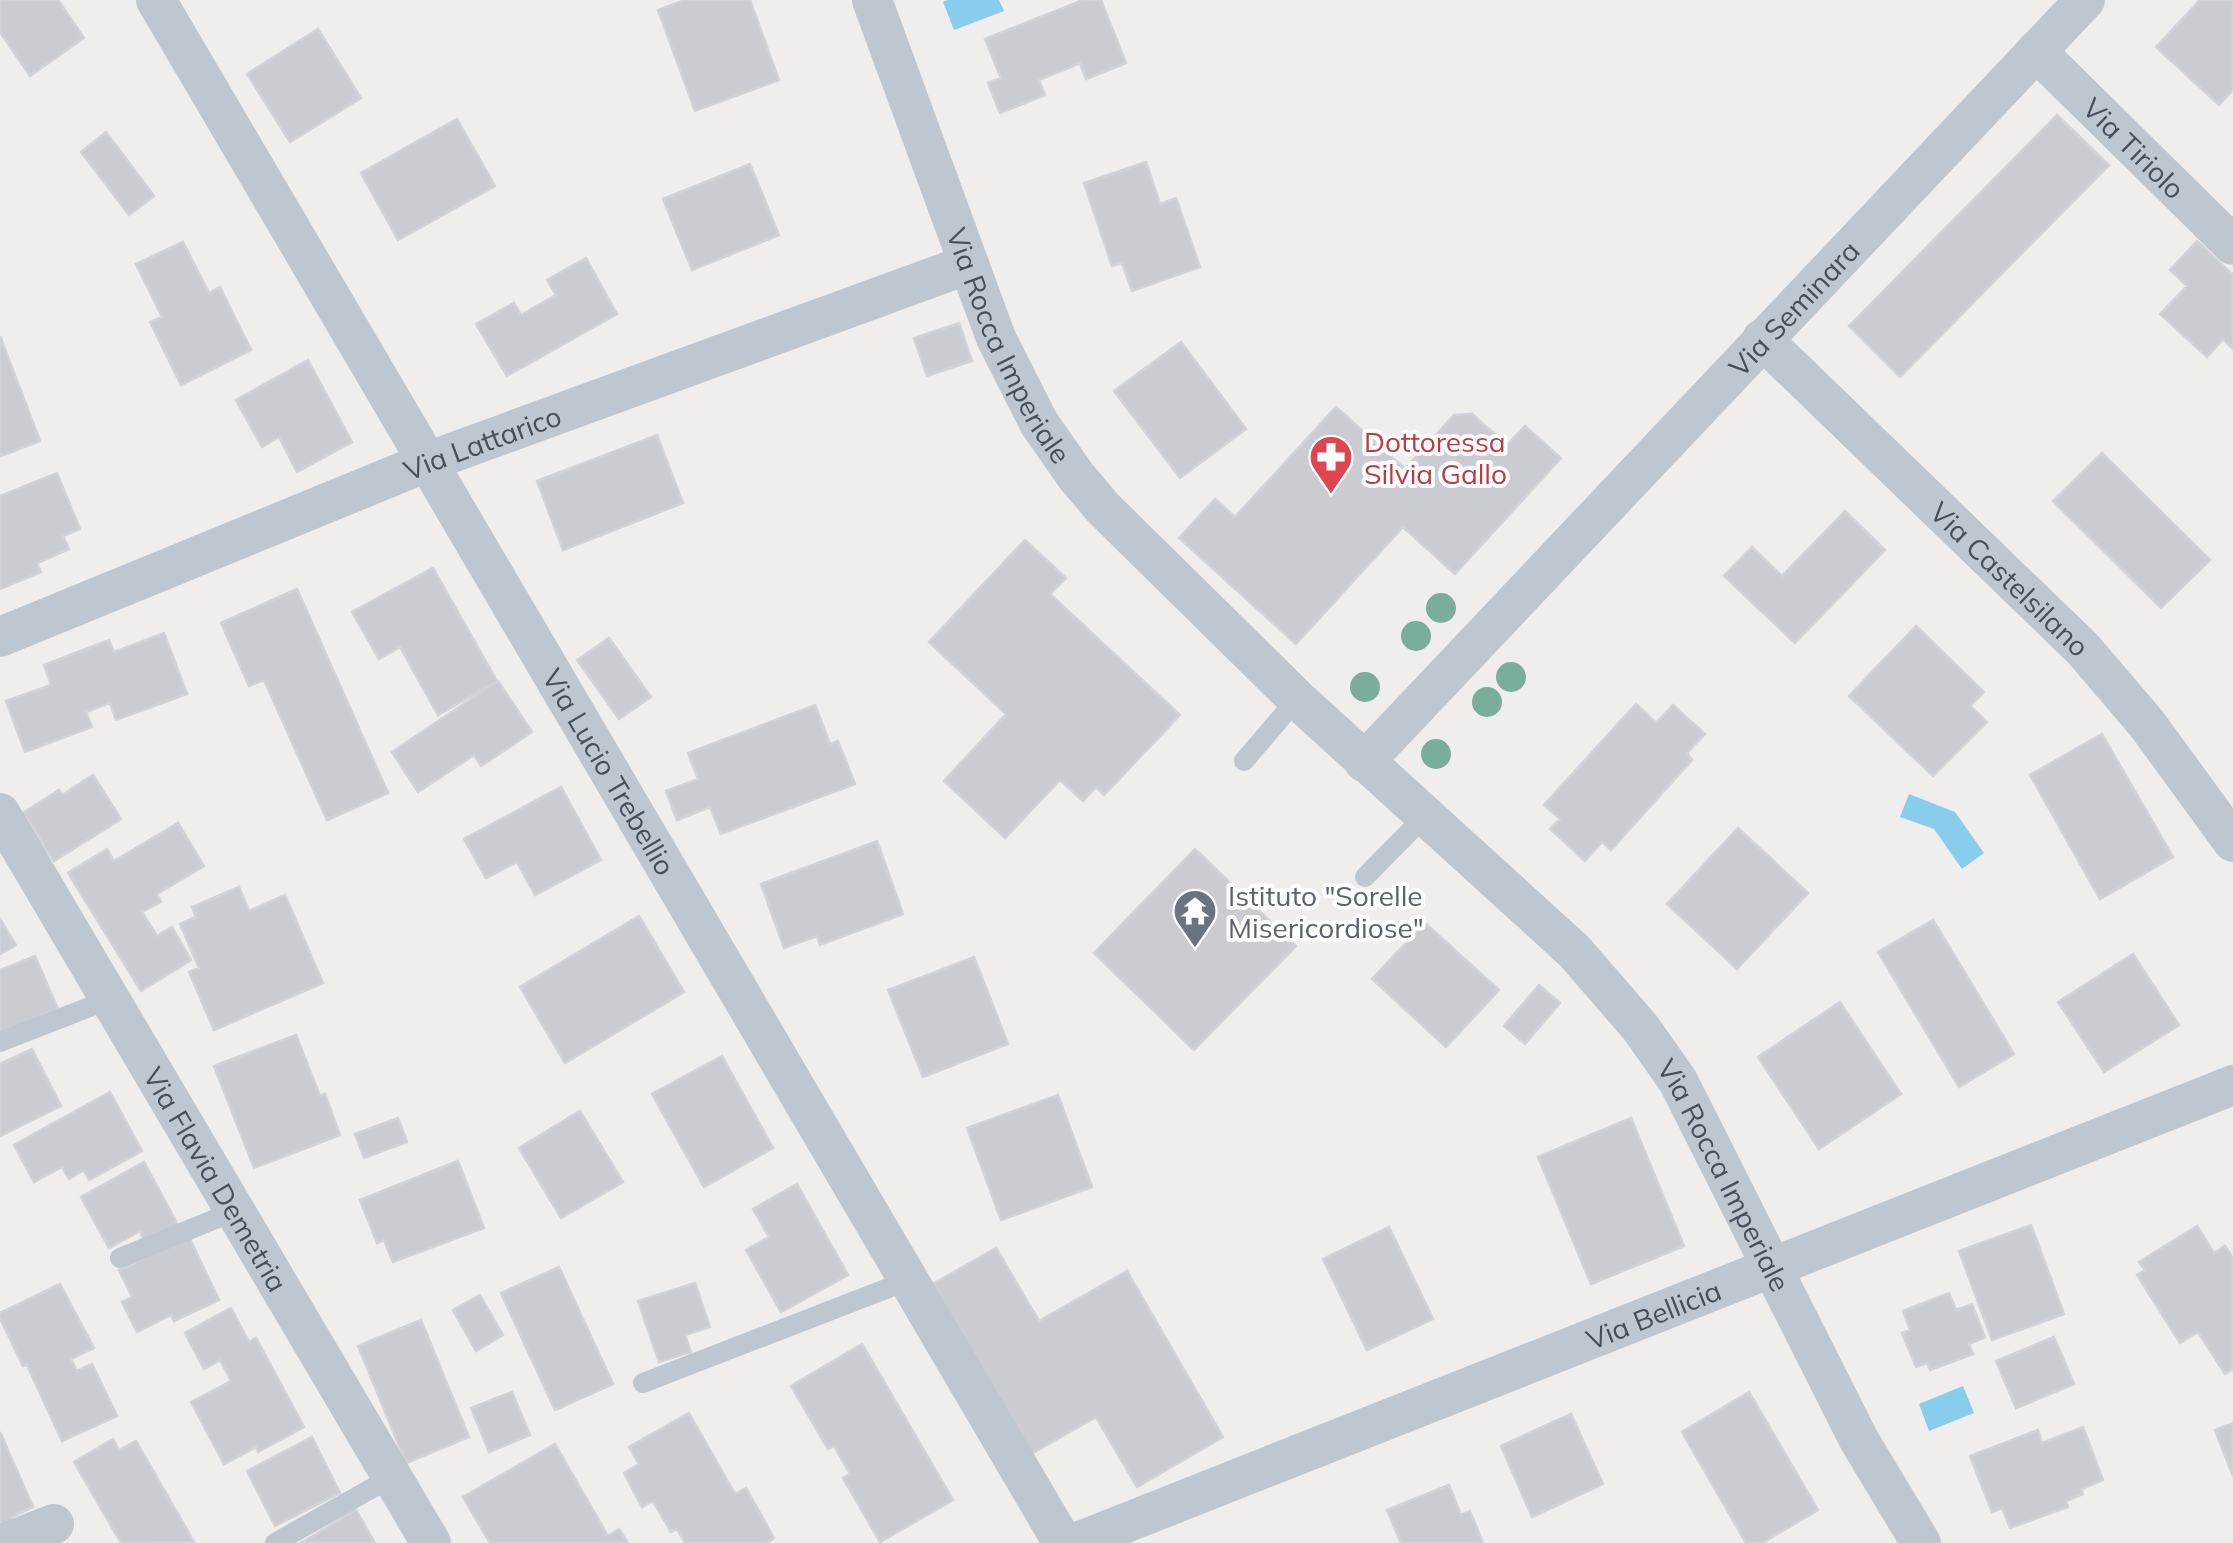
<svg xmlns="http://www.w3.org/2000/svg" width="2233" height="1543" viewBox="0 0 2233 1543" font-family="Mulish,sans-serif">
<rect width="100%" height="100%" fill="#f0eded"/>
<!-- water -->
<path fill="#88cdeb" d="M 947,0 L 999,0 L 1004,11 L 954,30 L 943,2 Z
M 1909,794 L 1955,812 L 1984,853 L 1962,869 L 1934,829 L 1900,817 Z
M 1963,1386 L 1974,1413 L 1929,1431 L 1919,1404 Z"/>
<!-- building -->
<path fill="#caccd2" stroke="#d1d3d9" stroke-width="2.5" d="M 0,0 L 58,0 L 84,38 L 30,76 L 0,32 Z
M 685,0 L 750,0 L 779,80 L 695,111 L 658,10 Z
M 1083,0 L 1101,0 L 1126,63 L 1086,79 L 1080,63 L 1039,80 L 1045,95 L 1000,113 L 988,83 L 1001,78 L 985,39 Z
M 2200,0 L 2233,0 L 2233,90 L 2219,105 L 2156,47 Z
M 318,29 L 361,98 L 290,142 L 247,74 Z
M 2057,115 L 2109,165 L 1900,377 L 1849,326 Z
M 457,119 L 495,186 L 398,240 L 361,173 Z
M 106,132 L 154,196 L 129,215 L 81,152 Z
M 1146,162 L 1160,204 L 1176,198 L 1200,267 L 1132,291 L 1122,263 L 1112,266 L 1084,183 Z
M 750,164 L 779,235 L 692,270 L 663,199 Z
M 2197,241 L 2233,275 L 2233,349 L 2223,339 L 2207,357 L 2160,314 L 2187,286 L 2170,270 Z
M 183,242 L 209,293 L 220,287 L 251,350 L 181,385 L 150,322 L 162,317 L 136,264 Z
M 586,258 L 617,314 L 507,376 L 476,324 L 514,303 L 521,315 L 556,295 L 547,280 Z
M 959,323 L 972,361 L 927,376 L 914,338 Z
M 0,336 L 40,441 L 1,456 L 0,453 Z
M 1181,342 L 1246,429 L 1180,478 L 1114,391 Z
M 308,360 L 352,442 L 297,472 L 279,437 L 262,447 L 236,400 Z
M 1336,407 L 1405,469 L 1454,415 L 1472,414 L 1507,445 L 1525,426 L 1561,458 L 1455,574 L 1403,527 L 1296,644 L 1179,538 L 1215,499 L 1235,517 Z
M 657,435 L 683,503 L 563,550 L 537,481 Z
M 2102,453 L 2210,560 L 2161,608 L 2053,501 Z
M 57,473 L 80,529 L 63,536 L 69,549 L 37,563 L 41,572 L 0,589 L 0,496 Z
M 1845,511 L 1885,550 L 1795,643 L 1724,576 L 1752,547 L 1782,576 Z
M 1025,540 L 1066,578 L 1050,594 L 1180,715 L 1104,795 L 1096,787 L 1083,801 L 1060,780 L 1005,838 L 944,781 L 1006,714 L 929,642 Z
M 433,568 L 497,681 L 438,715 L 400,647 L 379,659 L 352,612 Z
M 297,589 L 388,793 L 327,820 L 264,680 L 249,686 L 221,623 Z
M 1916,626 L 1984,692 L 1970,706 L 1987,722 L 1933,776 L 1849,696 Z
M 164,633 L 187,694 L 116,720 L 110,703 L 86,712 L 92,727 L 25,752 L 6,701 L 51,685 L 44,665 L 109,640 L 114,652 Z
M 609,638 L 651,697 L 619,719 L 577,660 Z
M 498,681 L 532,732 L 481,766 L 474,755 L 418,792 L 392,752 Z
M 1636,704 L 1656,723 L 1673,705 L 1705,734 L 1687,753 L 1692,760 L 1611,850 L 1602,842 L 1585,861 L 1550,829 L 1560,819 L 1544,805 Z
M 815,705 L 830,744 L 838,741 L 855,784 L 721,834 L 710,807 L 677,820 L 666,791 L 698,779 L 688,753 Z
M 2102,734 L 2173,857 L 2100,899 L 2030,775 Z
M 93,775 L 121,819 L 54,861 L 23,813 L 59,790 L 62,795 Z
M 561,787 L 601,860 L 535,895 L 517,862 L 486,878 L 464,839 Z
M 178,823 L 204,866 L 157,894 L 161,902 L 142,912 L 157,936 L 172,927 L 191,960 L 141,991 L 68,873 L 107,849 L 114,861 Z
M 1738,828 L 1808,893 L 1737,969 L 1667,904 Z
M 877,841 L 903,914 L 820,945 L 817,936 L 784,948 L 761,884 Z
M 1195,849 L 1296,946 L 1194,1050 L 1094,953 Z
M 239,887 L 249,911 L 285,895 L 323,983 L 214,1030 L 189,972 L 199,968 L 180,924 L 196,917 L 192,907 Z
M 639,916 L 684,992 L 565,1063 L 520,987 Z
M 0,919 L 16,945 L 0,954 Z
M 1933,920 L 2014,1054 L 1959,1087 L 1878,952 Z
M 1425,923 L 1499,990 L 1446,1047 L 1372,979 Z
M 2133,954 L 2179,1025 L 2104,1072 L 2058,1002 Z
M 35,956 L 58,1009 L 0,1033 L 0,970 Z
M 974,957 L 1008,1044 L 923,1077 L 888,990 Z
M 1539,985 L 1560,1003 L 1525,1044 L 1504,1026 Z
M 1840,1002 L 1901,1094 L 1819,1149 L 1758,1057 Z
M 296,1035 L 320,1096 L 325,1094 L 340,1135 L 254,1168 L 214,1066 Z
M 32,1049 L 61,1106 L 0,1136 L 0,1064 Z
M 722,1056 L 773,1148 L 704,1187 L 652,1094 Z
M 110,1092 L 142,1151 L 89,1180 L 84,1170 L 69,1179 L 62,1167 L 34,1182 L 14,1145 Z
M 1058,1095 L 1092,1187 L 1001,1220 L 967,1128 Z
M 580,1111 L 623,1182 L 561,1218 L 519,1148 Z
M 398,1118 L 407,1142 L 364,1158 L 355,1134 Z
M 1631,1118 L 1684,1246 L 1591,1284 L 1538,1157 Z
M 458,1161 L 484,1228 L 393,1262 L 384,1240 L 377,1243 L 360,1200 Z
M 144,1162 L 178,1225 L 145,1242 L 140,1231 L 109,1248 L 81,1197 Z
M 797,1184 L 848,1275 L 781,1312 L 746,1250 L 769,1237 L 753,1209 Z
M 2031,1225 L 2064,1314 L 1992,1340 L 1959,1251 Z
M 2197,1226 L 2214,1253 L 2225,1246 L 2233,1258 L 2233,1369 L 2225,1374 L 2198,1332 L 2180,1343 L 2137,1275 L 2145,1270 L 2139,1262 Z
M 1389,1227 L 1433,1319 L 1367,1350 L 1323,1259 Z
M 189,1237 L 219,1300 L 174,1321 L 171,1315 L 137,1332 L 122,1302 L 132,1297 L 119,1270 Z
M 996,1248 L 1039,1321 L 1127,1271 L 1223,1437 L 1137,1487 L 1096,1417 L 1031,1454 L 933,1284 Z
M 559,1267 L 613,1384 L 555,1410 L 501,1293 Z
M 695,1283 L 710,1327 L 685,1335 L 691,1352 L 659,1362 L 638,1301 Z
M 60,1284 L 94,1348 L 71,1359 L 77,1371 L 92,1364 L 117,1416 L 62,1441 L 27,1365 L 23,1366 L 0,1318 L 0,1313 Z
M 1949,1293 L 1956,1310 L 1972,1304 L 1985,1337 L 1969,1344 L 1973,1354 L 1930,1370 L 1927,1363 L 1916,1367 L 1902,1333 L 1910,1330 L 1903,1311 Z
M 480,1295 L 503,1335 L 476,1351 L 453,1310 Z
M 231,1308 L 249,1342 L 256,1338 L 304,1427 L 258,1452 L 256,1447 L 224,1464 L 191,1402 L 231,1381 L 220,1360 L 204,1369 L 185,1333 Z
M 421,1320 L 469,1437 L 406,1463 L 358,1346 Z
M 2054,1337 L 2074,1384 L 2016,1408 L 1996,1361 Z
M 862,1344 L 953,1500 L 880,1542 L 843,1478 L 850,1474 L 834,1446 L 828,1449 L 791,1386 Z
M 512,1392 L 530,1435 L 489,1452 L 471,1408 Z
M 1749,1392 L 1818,1510 L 1762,1543 L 1746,1543 L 1682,1432 Z
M 689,1413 L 735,1494 L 746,1488 L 774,1538 L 766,1543 L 685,1543 L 677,1529 L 671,1532 L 653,1501 L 642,1507 L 624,1473 L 639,1464 L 629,1447 Z
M 1571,1414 L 1603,1484 L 1532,1517 L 1501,1446 Z
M 2233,1423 L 2233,1476 L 2215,1430 Z
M 2083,1427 L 2103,1480 L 2081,1489 L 2083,1494 L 2066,1501 L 2068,1507 L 2010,1528 L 2002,1508 L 1992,1512 L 1970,1456 L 2038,1430 L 2042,1443 Z
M 0,1432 L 33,1507 L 11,1517 L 15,1524 L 0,1530 Z
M 312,1437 L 340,1493 L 275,1526 L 247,1471 Z
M 113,1439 L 119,1450 L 136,1441 L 194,1542 L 121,1543 L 74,1462 Z
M 555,1444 L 608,1536 L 619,1529 L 628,1543 L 490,1543 L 463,1497 Z
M 1449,1485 L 1461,1515 L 1470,1511 L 1483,1543 L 1401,1543 L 1387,1510 Z
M 356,1510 L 375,1543 L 301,1543 Z"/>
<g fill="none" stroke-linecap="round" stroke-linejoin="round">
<!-- service -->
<path stroke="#bec6cf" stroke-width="20" d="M 1244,761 L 1297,699
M 1365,877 L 1424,817
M 0,1042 L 110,999
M 120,1258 L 235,1211
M 643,1383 L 909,1280
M 275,1543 L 392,1477"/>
<!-- minor -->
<g stroke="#bec6cf" stroke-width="40">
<path id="s1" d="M 156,0 L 1063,1543"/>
<path id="s2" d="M 872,0 L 996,338 L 1039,423 L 1076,476 L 1103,508 L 1297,699 L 1574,951 L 1640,1027 L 1678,1081 L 1859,1440 L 1921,1543"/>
<path id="s3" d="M 2036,51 L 2233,245"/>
<path id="s4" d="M 1762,339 L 2083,649 L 2147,724 L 2233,842"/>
<path id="s5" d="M 0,637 L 427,462 L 969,264"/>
<path id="s6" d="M 1364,762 L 2085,0"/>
<path id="s7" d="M 0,813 L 431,1543"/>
<path d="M 5,1543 L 54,1524"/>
<path id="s8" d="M 1075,1543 L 2233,1085"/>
</g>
</g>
<!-- trees -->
<g fill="#79ae98">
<circle cx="1441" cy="608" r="15"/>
<circle cx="1416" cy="636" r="15"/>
<circle cx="1511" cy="677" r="15"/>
<circle cx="1365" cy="687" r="15"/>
<circle cx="1487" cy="702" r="15"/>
<circle cx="1436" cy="754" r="15"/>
</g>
<!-- icons -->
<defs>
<symbol id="pharmacy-pin" viewBox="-11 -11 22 30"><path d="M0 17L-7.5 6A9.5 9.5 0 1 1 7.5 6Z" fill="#e0444e" stroke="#fff"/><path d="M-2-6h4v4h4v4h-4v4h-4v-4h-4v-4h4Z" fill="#fff"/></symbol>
<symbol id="temple-pin" viewBox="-11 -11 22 30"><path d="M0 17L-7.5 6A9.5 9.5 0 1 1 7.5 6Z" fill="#6b7280" stroke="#fff"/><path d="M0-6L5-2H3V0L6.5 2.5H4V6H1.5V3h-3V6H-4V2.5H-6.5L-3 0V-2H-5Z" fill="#fff"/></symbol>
</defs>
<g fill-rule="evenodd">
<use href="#pharmacy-pin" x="1306" y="432" width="50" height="68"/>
<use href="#temple-pin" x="1170" y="886" width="50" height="68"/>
</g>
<g text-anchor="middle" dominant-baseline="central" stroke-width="8" stroke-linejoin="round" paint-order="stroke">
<!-- street labels -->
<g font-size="28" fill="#464e5a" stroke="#fff">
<text stroke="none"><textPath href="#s3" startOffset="138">Via Tiriolo</textPath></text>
<text stroke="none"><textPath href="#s6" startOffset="625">Via Seminara</textPath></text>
<text stroke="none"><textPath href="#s2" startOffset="372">Via Rocca Imperiale</textPath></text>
<text stroke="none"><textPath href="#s5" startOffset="520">Via Lattarico</textPath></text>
<text stroke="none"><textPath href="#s4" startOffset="345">Via Castelsilano</textPath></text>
<text stroke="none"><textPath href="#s1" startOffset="895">Via Lucio Trebellio</textPath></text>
<text stroke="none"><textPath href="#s2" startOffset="1480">Via Rocca Imperiale</textPath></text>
<text stroke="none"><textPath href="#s7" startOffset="425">Via Flavia Demetria</textPath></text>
<text stroke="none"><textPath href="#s8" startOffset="622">Via Bellicia</textPath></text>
</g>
<!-- health labels -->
<g font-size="28" fill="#be3a42" stroke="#fff" text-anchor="start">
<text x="1364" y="441">Dottoressa<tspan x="1364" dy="32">Silvia Gallo</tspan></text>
</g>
<!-- worship labels -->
<g font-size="28" fill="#5b616d" stroke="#fff" text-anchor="start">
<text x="1228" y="895">Istituto "Sorelle<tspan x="1228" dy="32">Misericordiose"</tspan></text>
</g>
</g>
</svg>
